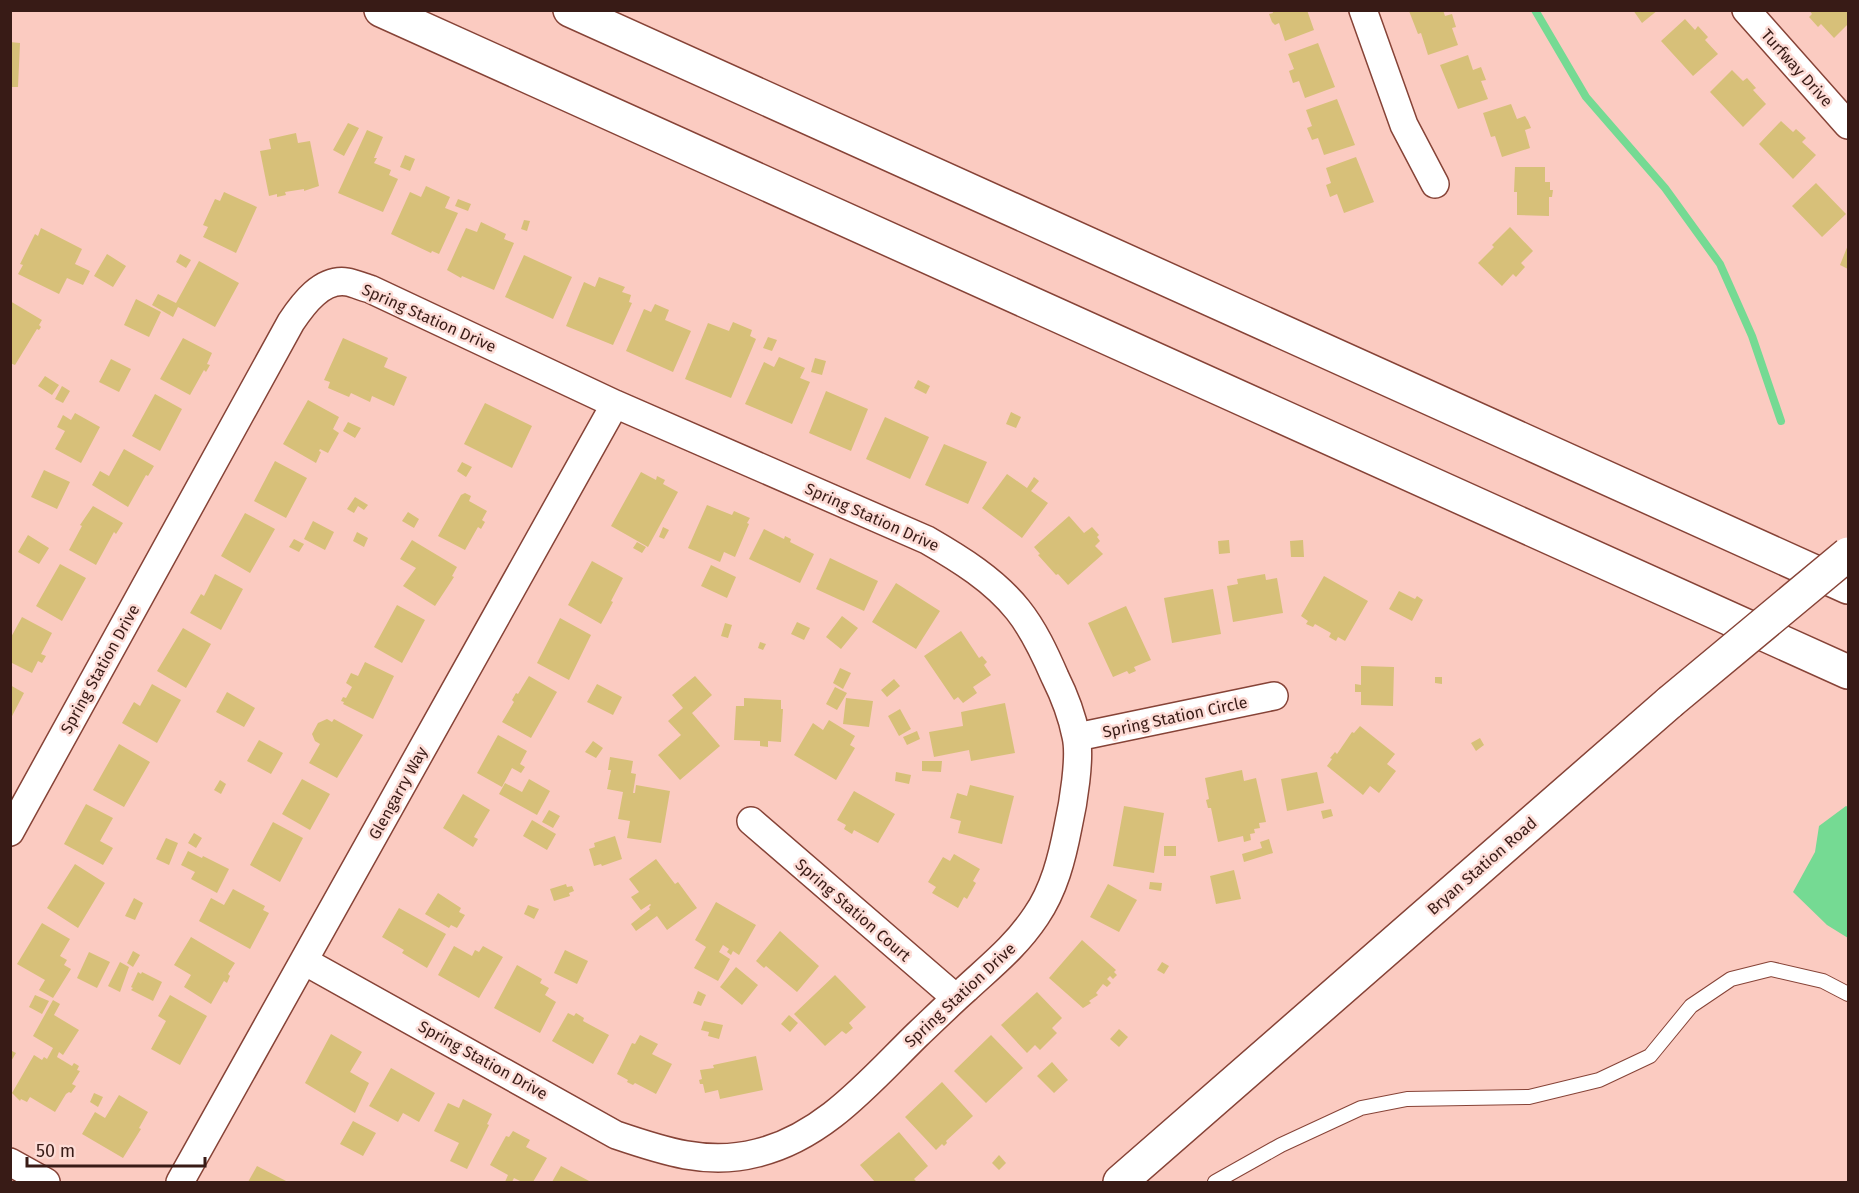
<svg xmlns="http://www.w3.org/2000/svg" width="1859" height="1193" viewBox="0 0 1859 1193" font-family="'Fira Sans',sans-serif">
<rect width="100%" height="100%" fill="#fbcbc1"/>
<!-- water -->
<path fill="#75da93" d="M 1846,806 L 1848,807 L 1848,938 L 1827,925 L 1793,892 L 1815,852 L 1819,826 Z"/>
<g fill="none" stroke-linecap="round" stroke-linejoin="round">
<!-- stream -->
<path stroke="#75da93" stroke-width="8" d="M 1535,10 L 1586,97 L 1665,188 L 1720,264 L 1752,336 L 1781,421"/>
</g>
<!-- building -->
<path fill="#d7c079" d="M 1272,10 L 1307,10 L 1314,30 L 1285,41 L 1279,23 L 1275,25 L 1272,22 L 1269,14 L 1273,13 Z
M 1443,10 L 1445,16 L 1452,14 L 1456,27 L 1452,28 L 1458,45 L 1428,55 L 1421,33 L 1418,34 L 1409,11 Z
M 1633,10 L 1658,10 L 1642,23 Z
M 1809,10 L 1848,10 L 1848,24 L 1834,38 L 1821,24 L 1818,27 L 1809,17 L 1812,14 Z
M 1685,19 L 1695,30 L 1698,26 L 1708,37 L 1705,40 L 1718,54 L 1693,76 L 1661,41 Z
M 10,42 L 20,43 L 18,87 L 10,87 Z
M 1318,43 L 1335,87 L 1305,98 L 1299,81 L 1293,83 L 1289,71 L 1294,69 L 1288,54 Z
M 1468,55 L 1473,70 L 1481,67 L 1486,80 L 1481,81 L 1488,99 L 1458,109 L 1440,65 Z
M 1732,70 L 1743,81 L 1747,78 L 1756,88 L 1753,90 L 1766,104 L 1743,127 L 1710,92 Z
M 1337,99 L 1355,145 L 1324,155 L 1318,138 L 1312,140 L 1307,128 L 1312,126 L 1306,110 Z
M 1511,104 L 1517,119 L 1525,116 L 1528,121 L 1531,128 L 1525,130 L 1530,148 L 1502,157 L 1495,136 L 1491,137 L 1483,113 Z
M 1781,121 L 1793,132 L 1796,129 L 1806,138 L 1802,142 L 1816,155 L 1793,179 L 1759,144 Z
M 348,123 L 359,128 L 344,156 L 333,150 Z
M 367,130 L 383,137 L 374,158 L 377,158 L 374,163 L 391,170 L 389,175 L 398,179 L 383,212 L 338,193 Z
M 296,133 L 298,143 L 310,141 L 319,186 L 304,191 L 304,189 L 285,192 L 286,195 L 277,197 L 277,194 L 269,196 L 260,151 L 271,149 L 269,139 Z
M 405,155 L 415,159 L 410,171 L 400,167 Z
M 1356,157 L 1374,202 L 1344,213 L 1337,194 L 1330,197 L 1326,185 L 1331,183 L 1326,168 Z
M 1515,167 L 1545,167 L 1545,182 L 1550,182 L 1550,190 L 1553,190 L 1552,197 L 1549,197 L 1549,216 L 1517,215 L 1517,192 L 1514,192 Z
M 1816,183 L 1846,214 L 1822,237 L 1792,206 Z
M 426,186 L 450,197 L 445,208 L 458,213 L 439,254 L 432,251 L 431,253 L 391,234 L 410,192 L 421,197 Z
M 224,192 L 257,207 L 236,253 L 203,237 L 208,227 L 203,225 L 215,199 L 220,201 Z
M 458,199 L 471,204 L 468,211 L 455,206 Z
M 524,220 L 530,221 L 527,231 L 521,229 Z
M 481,222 L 506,234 L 504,239 L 514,243 L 494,290 L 462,276 L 461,278 L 447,270 L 466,228 L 477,232 Z
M 1510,227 L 1533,251 L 1521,263 L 1525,267 L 1516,277 L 1513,274 L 1502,286 L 1478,263 L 1494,247 L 1492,245 Z
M 41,228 L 82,249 L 75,264 L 90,271 L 83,285 L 67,278 L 59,294 L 18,274 L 23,265 L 20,264 L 35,234 L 38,236 Z
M 1848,245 L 1848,269 L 1840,265 Z
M 107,254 L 126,266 L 113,287 L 94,276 Z
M 180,254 L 191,260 L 186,268 L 176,262 Z
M 524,255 L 572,277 L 553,319 L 505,297 Z
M 199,261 L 239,283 L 215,327 L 178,307 L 173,317 L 152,305 L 158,294 L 176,303 Z
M 599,277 L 625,287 L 622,292 L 631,295 L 629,302 L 632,303 L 613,345 L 566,326 L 584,282 L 595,287 Z
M 136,299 L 161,312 L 149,337 L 124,325 Z
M 10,301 L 42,320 L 39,325 L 41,327 L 39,330 L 37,329 L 15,365 L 10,363 Z
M 655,304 L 669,310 L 665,320 L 691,331 L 673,372 L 626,351 L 644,309 L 651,312 Z
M 733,322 L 752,330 L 750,336 L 756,339 L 731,398 L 685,379 L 708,323 L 729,331 Z
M 768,337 L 777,340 L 772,351 L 763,348 Z
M 183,338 L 212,353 L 207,364 L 210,365 L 206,372 L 204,370 L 190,395 L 160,379 Z
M 343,338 L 388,358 L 384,367 L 407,377 L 394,406 L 372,396 L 370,402 L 351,393 L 349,397 L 328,388 L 330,382 L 324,380 Z
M 779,357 L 805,368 L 800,378 L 810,382 L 792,424 L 745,404 L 764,362 L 774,367 Z
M 815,358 L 826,361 L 822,375 L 811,372 Z
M 111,359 L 131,369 L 119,392 L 99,382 Z
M 45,376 L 59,385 L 52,395 L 38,386 Z
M 918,380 L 930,386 L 926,394 L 914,388 Z
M 62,386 L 70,391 L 63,403 L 55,399 Z
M 826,391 L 868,409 L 851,451 L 809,433 Z
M 155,394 L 182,409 L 160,451 L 132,436 Z
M 308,400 L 339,417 L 333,429 L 339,433 L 328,453 L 320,449 L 319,451 L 321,452 L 316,463 L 283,444 Z
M 485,403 L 532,426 L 512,468 L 464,444 Z
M 1011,412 L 1021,417 L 1016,428 L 1006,424 Z
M 75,413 L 100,427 L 81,463 L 55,449 L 65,431 L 57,427 L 63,415 L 71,420 Z
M 885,417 L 929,437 L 910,479 L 866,459 Z
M 348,422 L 361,428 L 355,438 L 343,431 Z
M 944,444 L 987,462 L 968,504 L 925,485 Z
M 124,449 L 154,466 L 148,476 L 146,475 L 128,507 L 92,485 L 100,471 L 109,476 Z
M 275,461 L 307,478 L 286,518 L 254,501 Z
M 462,462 L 472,467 L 466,477 L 457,471 Z
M 44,470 L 70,482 L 57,509 L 31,497 Z
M 641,472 L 656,480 L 657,476 L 665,480 L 663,484 L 678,492 L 648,547 L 611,526 Z
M 1007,474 L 1027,488 L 1034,477 L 1039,481 L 1031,491 L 1048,503 L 1022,538 L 982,508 Z
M 465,493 L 471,496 L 469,501 L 487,511 L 482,520 L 485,522 L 481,529 L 478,527 L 465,550 L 438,536 L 461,495 Z
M 355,497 L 368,505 L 364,510 L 358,506 L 354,513 L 347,509 Z
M 707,505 L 732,515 L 734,511 L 750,518 L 747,523 L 749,524 L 735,557 L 724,552 L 720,562 L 688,548 Z
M 93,506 L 123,523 L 116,534 L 114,532 L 96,565 L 69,550 L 82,526 L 80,525 Z
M 408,512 L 419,519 L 414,528 L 402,521 Z
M 245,513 L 275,529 L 250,573 L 221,556 Z
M 1069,516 L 1084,533 L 1092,527 L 1099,535 L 1097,537 L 1100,541 L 1095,546 L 1103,554 L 1068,585 L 1058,574 L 1056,575 L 1038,555 L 1040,554 L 1034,547 Z
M 313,521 L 334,532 L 325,550 L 304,539 Z
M 663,527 L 669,530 L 664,539 L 659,537 Z
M 764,529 L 784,539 L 785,536 L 791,539 L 790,542 L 814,554 L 800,583 L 749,559 Z
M 357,532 L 368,538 L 364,547 L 353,541 Z
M 28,535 L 49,548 L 39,564 L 18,552 Z
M 294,539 L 304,544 L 299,552 L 289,547 Z
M 412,540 L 457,567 L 452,576 L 454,577 L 435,606 L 403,586 L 416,568 L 400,559 Z
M 1229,540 L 1230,553 L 1219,554 L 1218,541 Z
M 1303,540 L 1304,557 L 1291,557 L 1290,541 Z
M 637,542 L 646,547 L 642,553 L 633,548 Z
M 830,558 L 878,581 L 864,611 L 816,589 Z
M 592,561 L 623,578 L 611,601 L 613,602 L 601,624 L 568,605 Z
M 60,564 L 86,578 L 62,621 L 36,606 Z
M 711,565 L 736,577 L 727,598 L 701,586 Z
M 215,574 L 243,589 L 221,630 L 190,613 L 201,594 L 204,596 Z
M 1265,574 L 1266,580 L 1277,578 L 1283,613 L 1233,622 L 1227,586 L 1238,584 L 1237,579 Z
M 1324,576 L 1368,601 L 1345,641 L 1338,637 L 1336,641 L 1329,637 L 1331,633 L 1315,624 L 1313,627 L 1306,624 L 1308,621 L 1301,616 Z
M 896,583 L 940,611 L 916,649 L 872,622 Z
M 1213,589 L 1221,634 L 1172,643 L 1164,598 Z
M 1399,591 L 1415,599 L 1417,596 L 1423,600 L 1412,621 L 1389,609 Z
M 397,605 L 425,620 L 402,663 L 374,647 Z
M 1126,606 L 1151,660 L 1134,667 L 1136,671 L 1129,674 L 1127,671 L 1113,677 L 1088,623 Z
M 842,616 L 858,628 L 841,649 L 826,637 Z
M 22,617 L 52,633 L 41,654 L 46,656 L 42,663 L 38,661 L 32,673 L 10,662 L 10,639 Z
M 560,618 L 591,635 L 569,680 L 537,663 Z
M 797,622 L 810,628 L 804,640 L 791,634 Z
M 725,623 L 732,625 L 728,638 L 721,636 Z
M 183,628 L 211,644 L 186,688 L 157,671 Z
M 961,631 L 979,658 L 982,656 L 987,662 L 984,665 L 991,675 L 973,687 L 977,693 L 963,703 L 958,697 L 954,700 L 924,656 Z
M 760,642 L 766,644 L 763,650 L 758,648 Z
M 365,662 L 394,676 L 373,719 L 343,704 L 344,702 L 341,701 L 343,697 L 346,698 L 352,687 L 346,683 L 351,673 L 358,676 Z
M 1361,666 L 1394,667 L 1393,706 L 1361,705 L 1361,692 L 1355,692 L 1355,684 L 1361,685 Z
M 840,668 L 851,673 L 843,689 L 833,683 Z
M 529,676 L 557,692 L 531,738 L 502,722 L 514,702 L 512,700 L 516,693 L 518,694 Z
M 695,676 L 712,695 L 692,713 L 720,746 L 680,780 L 658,755 L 681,735 L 668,721 L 683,708 L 672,695 Z
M 1435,677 L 1442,677 L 1442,684 L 1435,683 Z
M 894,679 L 900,686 L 887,697 L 881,690 Z
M 152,684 L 181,700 L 157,743 L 122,723 L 134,702 L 140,706 Z
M 597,684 L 622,697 L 613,715 L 587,702 Z
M 10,685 L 24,693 L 10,720 Z
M 835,687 L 847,693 L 837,710 L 826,704 Z
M 227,692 L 255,708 L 244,727 L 216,712 Z
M 744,698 L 781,700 L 781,709 L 783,709 L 781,742 L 768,741 L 768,747 L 760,746 L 760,741 L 734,740 L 736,706 L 744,706 Z
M 846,698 L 873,701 L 869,727 L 843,724 Z
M 1005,703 L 1015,753 L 971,761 L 969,750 L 934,757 L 929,732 L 963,726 L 961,712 Z
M 900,709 L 911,729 L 899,736 L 888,716 Z
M 327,719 L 332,722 L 334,719 L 363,735 L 337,778 L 309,763 L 320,744 L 315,741 L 312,734 L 318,723 Z
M 829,720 L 855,736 L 850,745 L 855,748 L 836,780 L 794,755 L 813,723 L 823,730 Z
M 1360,726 L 1395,754 L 1387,764 L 1396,771 L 1379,793 L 1370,786 L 1363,795 L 1327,766 L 1332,759 L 1330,758 L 1335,752 L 1337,754 L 1352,732 L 1354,733 Z
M 917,731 L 920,739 L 907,745 L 903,737 Z
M 498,735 L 527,751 L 520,764 L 525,767 L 521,773 L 512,768 L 502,787 L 477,773 Z
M 1480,738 L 1484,745 L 1476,751 L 1471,743 Z
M 259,740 L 283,753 L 271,774 L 247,761 Z
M 593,741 L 603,748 L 596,758 L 585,752 Z
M 119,744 L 150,762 L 124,807 L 93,790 Z
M 610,757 L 633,761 L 631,773 L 636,774 L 633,793 L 635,793 L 636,785 L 670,791 L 661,843 L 627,838 L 630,821 L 618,819 L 623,792 L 607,789 L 611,770 L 608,770 Z
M 922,761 L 942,761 L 941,772 L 922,771 Z
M 1242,770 L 1244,781 L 1256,778 L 1266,822 L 1259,823 L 1260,828 L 1254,829 L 1255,833 L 1250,834 L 1251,840 L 1244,842 L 1243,836 L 1218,842 L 1211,808 L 1208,808 L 1206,800 L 1209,799 L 1205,778 Z
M 896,772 L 911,775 L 909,784 L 895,781 Z
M 1317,772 L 1324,803 L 1287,811 L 1281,779 Z
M 302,779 L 330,794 L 310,830 L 282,814 Z
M 529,779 L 550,791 L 537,815 L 499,794 L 505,783 L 522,792 Z
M 220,780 L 226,784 L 221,794 L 214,790 Z
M 970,785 L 1014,796 L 1002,844 L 958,833 L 961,821 L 950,818 L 957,793 L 967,796 Z
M 854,791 L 895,814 L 878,843 L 854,830 L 852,834 L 844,829 L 846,825 L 837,820 Z
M 463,794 L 490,810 L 474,837 L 478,839 L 473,847 L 443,828 Z
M 86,804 L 113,818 L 100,841 L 113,848 L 103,865 L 64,844 Z
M 1124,806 L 1164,813 L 1154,873 L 1113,866 Z
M 1331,809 L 1333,816 L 1323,819 L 1321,811 Z
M 549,810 L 560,816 L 553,828 L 542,822 Z
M 532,820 L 556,834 L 547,850 L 523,836 Z
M 273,822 L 303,838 L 280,882 L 250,865 Z
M 194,833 L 202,838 L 196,848 L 188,843 Z
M 615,836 L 622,859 L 602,866 L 601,864 L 594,866 L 589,849 L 595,847 L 594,843 Z
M 166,838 L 178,843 L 169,865 L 156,859 Z
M 1269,839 L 1273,853 L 1244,862 L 1242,854 L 1262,848 L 1260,842 Z
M 1164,846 L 1176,846 L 1176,856 L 1164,856 Z
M 188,851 L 202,858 L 203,856 L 229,869 L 217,893 L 191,879 L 195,872 L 181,865 Z
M 954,854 L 980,869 L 973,881 L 976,883 L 967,899 L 964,897 L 958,908 L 932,893 L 936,887 L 928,882 L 943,857 L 950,861 Z
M 656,859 L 675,884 L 678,882 L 697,908 L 667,930 L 657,916 L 636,931 L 631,924 L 650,909 L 649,907 L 651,905 L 650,904 L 641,910 L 631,897 L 639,892 L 629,879 Z
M 75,864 L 105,883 L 78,928 L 47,908 Z
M 1234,870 L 1241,899 L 1216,904 L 1210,876 Z
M 1150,882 L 1162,883 L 1161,891 L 1149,889 Z
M 566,884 L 567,887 L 572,886 L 574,891 L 569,893 L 570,896 L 554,901 L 550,889 Z
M 1108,884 L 1137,900 L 1119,932 L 1090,917 Z
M 233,889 L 265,906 L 263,910 L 269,913 L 250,949 L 199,921 L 211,898 L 224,905 Z
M 438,893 L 461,908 L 459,912 L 465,915 L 457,928 L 451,925 L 449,928 L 425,914 Z
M 134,898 L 143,903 L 135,920 L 125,916 Z
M 716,902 L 756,925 L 739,955 L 733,951 L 731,955 L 727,952 L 729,949 L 723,945 L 719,952 L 730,959 L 718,981 L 694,968 L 706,947 L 695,940 Z
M 528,905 L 539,909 L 534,919 L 524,914 Z
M 399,908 L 446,934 L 427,968 L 402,953 L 404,950 L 382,937 Z
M 42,923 L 70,939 L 60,956 L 67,960 L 64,965 L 71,969 L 53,998 L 39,990 L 45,980 L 17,964 Z
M 780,931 L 819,966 L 797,992 L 766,966 L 764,968 L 756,961 Z
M 191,937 L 235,963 L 228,974 L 230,976 L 227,983 L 224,981 L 211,1004 L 184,987 L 191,975 L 174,965 Z
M 1082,940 L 1116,970 L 1114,972 L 1117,975 L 1113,979 L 1110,976 L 1107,979 L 1111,983 L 1107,987 L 1103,984 L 1096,993 L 1098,995 L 1089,1001 L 1091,1003 L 1083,1008 L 1049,978 Z
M 454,946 L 472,956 L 475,950 L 479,952 L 483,946 L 503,957 L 479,998 L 438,975 Z
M 565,950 L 588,961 L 577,984 L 554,973 Z
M 133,951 L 140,955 L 133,967 L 127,963 Z
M 89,952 L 110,962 L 97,988 L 77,978 Z
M 120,962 L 129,967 L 120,992 L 108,986 Z
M 1162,962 L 1169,966 L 1164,974 L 1157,970 Z
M 517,965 L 542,979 L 540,983 L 549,988 L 545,995 L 556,1002 L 540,1033 L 494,1008 Z
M 736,967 L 758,985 L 742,1005 L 720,987 Z
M 138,972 L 141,974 L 142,972 L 162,982 L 153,1001 L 131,990 L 133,988 L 131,987 Z
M 835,975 L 866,1007 L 849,1023 L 853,1028 L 846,1034 L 842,1031 L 825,1046 L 794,1014 Z
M 698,991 L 706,995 L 701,1006 L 693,1003 Z
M 1037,992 L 1062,1018 L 1052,1028 L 1057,1033 L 1040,1050 L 1035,1045 L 1027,1053 L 1001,1025 Z
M 35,995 L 49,1001 L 42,1014 L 29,1007 Z
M 170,995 L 207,1016 L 180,1065 L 151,1049 L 166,1021 L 158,1016 Z
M 53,1000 L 60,1004 L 54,1015 L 79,1030 L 63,1055 L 59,1052 L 57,1057 L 72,1066 L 74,1063 L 79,1066 L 77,1070 L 80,1071 L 72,1084 L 76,1086 L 71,1093 L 69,1092 L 66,1094 L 55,1112 L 30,1097 L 27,1102 L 21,1099 L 20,1101 L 12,1093 L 34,1055 L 42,1060 L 44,1057 L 47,1059 L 53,1048 L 33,1036 Z
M 568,1013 L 574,1016 L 576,1013 L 584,1018 L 583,1021 L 609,1035 L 593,1064 L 552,1041 Z
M 789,1015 L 798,1023 L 790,1032 L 781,1024 Z
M 704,1021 L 723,1025 L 719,1039 L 708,1036 L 709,1032 L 701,1030 Z
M 1119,1029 L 1128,1037 L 1119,1047 L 1110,1039 Z
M 331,1034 L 362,1052 L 350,1072 L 369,1083 L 355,1113 L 305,1083 Z
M 640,1035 L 658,1044 L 652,1054 L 672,1064 L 656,1094 L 635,1083 L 633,1085 L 627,1082 L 628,1080 L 617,1074 L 632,1043 L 635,1044 Z
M 991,1035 L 1023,1068 L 986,1103 L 954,1071 Z
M 10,1050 L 16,1053 L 10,1063 Z
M 756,1056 L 763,1090 L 720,1099 L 718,1090 L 705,1093 L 703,1084 L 700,1084 L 699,1080 L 702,1079 L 700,1070 L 714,1068 L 713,1065 Z
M 1052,1062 L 1068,1080 L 1054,1093 L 1037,1076 Z
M 391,1068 L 435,1093 L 419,1122 L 403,1113 L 398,1122 L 369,1106 Z
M 942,1082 L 973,1116 L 946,1141 L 947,1143 L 944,1146 L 942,1144 L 936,1150 L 905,1117 Z
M 94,1093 L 103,1097 L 98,1107 L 90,1102 Z
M 119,1095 L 148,1112 L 139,1128 L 141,1129 L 123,1158 L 82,1134 L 95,1112 L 105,1118 Z
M 463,1099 L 492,1114 L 487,1124 L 489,1125 L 467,1169 L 450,1161 L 459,1143 L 434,1131 L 448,1103 L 459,1108 Z
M 353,1121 L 376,1133 L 363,1156 L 340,1144 Z
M 513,1131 L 530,1140 L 526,1147 L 547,1158 L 533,1182 L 522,1182 L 514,1178 L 512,1182 L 505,1182 L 508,1175 L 490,1165 L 506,1136 L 509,1137 Z
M 899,1132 L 928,1166 L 914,1179 L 917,1182 L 875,1182 L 860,1165 Z
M 999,1155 L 1006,1163 L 999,1170 L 992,1163 Z
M 257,1166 L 288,1182 L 248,1182 Z
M 561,1166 L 591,1182 L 552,1182 Z"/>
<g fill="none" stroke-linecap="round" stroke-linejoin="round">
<defs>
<path id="service" d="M 1215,1182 L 1281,1145 L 1361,1108 L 1407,1099 L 1529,1097 L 1599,1080 L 1650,1056 L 1691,1006 L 1731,979 L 1771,969 L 1823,981 L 1848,994"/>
<path id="minor" d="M 1363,10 L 1404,125 L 1435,184
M 1746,10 L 1848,125
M 1077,737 L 1274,696
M 751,821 L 956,998
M 10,832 L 291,322 C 303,304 322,278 347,282 C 354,283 362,287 370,289 L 615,404 L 927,540 C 960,559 994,580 1018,610 C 1034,630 1045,654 1055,677 C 1064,695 1072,716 1076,736 C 1081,757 1073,805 1068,827 C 1062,858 1054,890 1036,916 C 1016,946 992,965 966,989 C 949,1004 933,1020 917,1035 C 870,1081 824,1137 757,1153 C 707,1166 663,1151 616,1135 L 304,961
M 10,1162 L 46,1182
M 180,1182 L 615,404"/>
<path id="secondary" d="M 1120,1182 L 1670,702"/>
<path id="motorway" d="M 381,10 L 1848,672
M 570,10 L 1848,587"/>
</defs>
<!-- service casing -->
<use href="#service" stroke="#864337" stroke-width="16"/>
<!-- minor casing -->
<use href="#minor" stroke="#864337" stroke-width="30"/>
<!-- secondary casing -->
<use href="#secondary" stroke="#864337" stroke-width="36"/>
<!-- motorway casing -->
<use href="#motorway" stroke="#864337" stroke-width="36"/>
<!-- service -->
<use href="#service" stroke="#fff" stroke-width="14"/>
<!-- minor -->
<use href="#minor" stroke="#fff" stroke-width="27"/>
<!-- secondary -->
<use href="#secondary" stroke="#fff" stroke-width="33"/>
<!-- motorway -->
<use href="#motorway" stroke="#fff" stroke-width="33"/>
<defs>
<path id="secondary-bridge" d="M 1670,702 L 1848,554"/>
</defs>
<!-- secondary-bridge casing -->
<use href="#secondary-bridge" stroke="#864337" stroke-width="36" stroke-linecap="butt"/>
<!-- secondary-bridge -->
<use href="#secondary-bridge" stroke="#fff" stroke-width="33"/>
</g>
<g text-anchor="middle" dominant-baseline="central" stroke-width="5" stroke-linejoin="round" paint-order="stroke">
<!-- street labels -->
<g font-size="16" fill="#381b16" stroke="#fddcd6">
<text transform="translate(1797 68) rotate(48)">Turfway Drive</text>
<text transform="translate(429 318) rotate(24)">Spring Station Drive</text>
<text transform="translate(872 517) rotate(24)">Spring Station Drive</text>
<text transform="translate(100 669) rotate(-61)">Spring Station Drive</text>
<text transform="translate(1175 717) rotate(-12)">Spring Station Circle</text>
<text transform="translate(398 793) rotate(-61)">Glengarry Way</text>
<text transform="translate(1482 866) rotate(-41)">Bryan Station Road</text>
<text transform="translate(853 910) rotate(41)">Spring Station Court</text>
<text transform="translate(960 995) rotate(-43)">Spring Station Drive</text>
<text transform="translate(483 1060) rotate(29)">Spring Station Drive</text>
</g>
</g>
<!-- border -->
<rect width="1859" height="1193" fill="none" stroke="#381b16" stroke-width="24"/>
<!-- scale -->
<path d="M27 1157v9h178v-9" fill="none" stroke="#381b16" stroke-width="3"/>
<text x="36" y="1157" font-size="18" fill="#381b16" stroke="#fddcd6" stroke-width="4.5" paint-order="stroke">50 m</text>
</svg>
